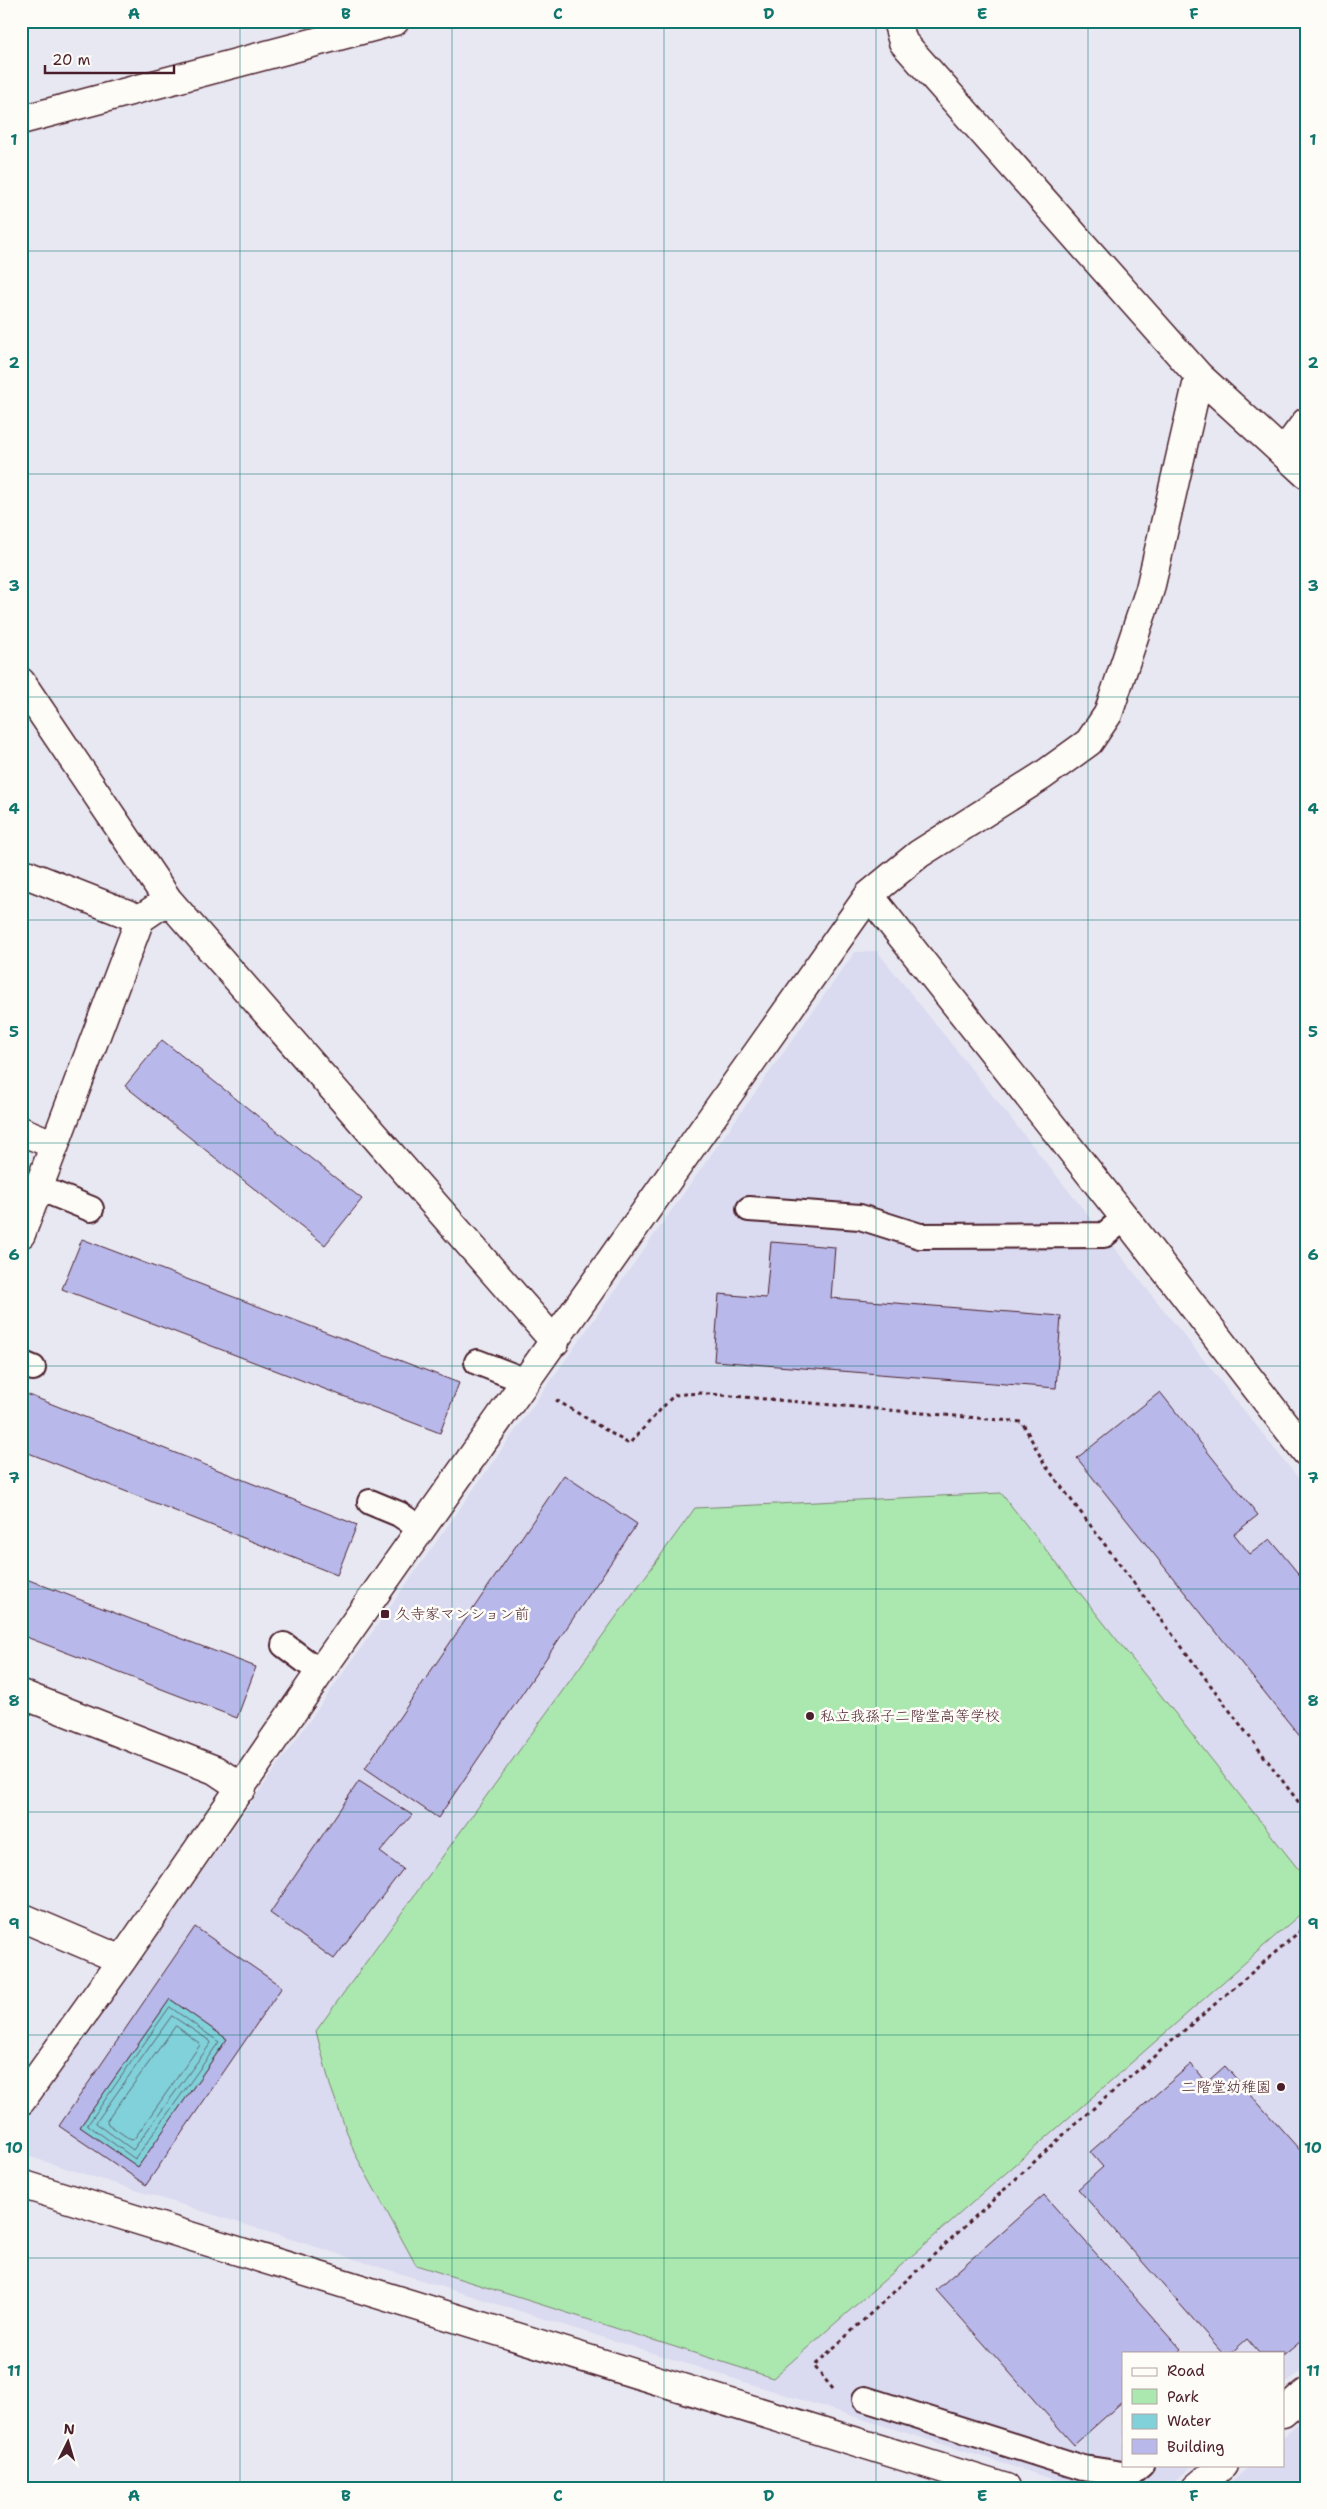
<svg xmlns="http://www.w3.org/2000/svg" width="1327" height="2509" viewBox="0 0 1327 2509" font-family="'Shantell Sans','Klee One',sans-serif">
<rect width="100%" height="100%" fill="#e8e8f3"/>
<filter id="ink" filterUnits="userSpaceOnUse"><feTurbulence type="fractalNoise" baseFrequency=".02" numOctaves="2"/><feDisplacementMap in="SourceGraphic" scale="10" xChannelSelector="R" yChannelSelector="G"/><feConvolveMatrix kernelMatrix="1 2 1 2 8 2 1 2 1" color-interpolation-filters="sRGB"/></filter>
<g filter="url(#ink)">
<!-- built -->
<path fill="#dadaf0" d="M 877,951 L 1306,1488 L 1306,2367 L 1283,2386 L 1283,2353 L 1123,2353 L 1123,2465 L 1193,2465 L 1168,2488 L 1081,2488 L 21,2154 L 21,2127 L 855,952 Z
M 1306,2417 L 1306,2488 L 1225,2488 L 1251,2465 L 1283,2465 L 1283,2437 Z"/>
<!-- green -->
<path fill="#abe8af" stroke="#7a846d" d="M 1001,1493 L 1306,1879 L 1306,1909 L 773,2378 L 416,2265 L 354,2152 L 330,2085 L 316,2031 L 695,1508 Z
M 758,2482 L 838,2488 L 733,2488 Z"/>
<!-- water -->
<path fill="#80d1da" stroke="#6a8a94" d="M 170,1999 L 227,2039 L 138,2167 L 80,2127 Z"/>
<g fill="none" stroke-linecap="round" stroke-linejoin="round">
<!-- shore -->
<path stroke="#606671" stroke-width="1" d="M 170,2007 L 219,2042 L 135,2159 L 88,2125 Z
M 172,2016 L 210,2041 L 211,2043 L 133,2150 L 96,2123 Z
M 176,2026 L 199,2043 L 200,2045 L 134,2139 L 131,2140 L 108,2124 L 107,2121 Z"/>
</g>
<!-- building -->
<path fill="#b8b9ea" stroke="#4a1f2b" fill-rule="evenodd" d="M 162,1040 L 362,1199 L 325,1245 L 125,1086 Z
M 82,1239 L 459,1383 L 440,1433 L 62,1289 Z
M 771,1242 L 835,1247 L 831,1298 L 1061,1316 L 1056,1388 L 714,1361 L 719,1294 L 766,1298 Z
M 1160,1392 L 1258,1515 L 1234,1534 L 1250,1554 L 1270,1539 L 1306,1583 L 1306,1744 L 1077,1458 Z
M 24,1393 L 357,1525 L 337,1575 L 21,1450 L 21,1400 Z
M 564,1475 L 637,1524 L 438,1818 L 365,1768 Z
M 21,1577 L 256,1667 L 237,1718 L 21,1635 Z
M 359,1781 L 412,1815 L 380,1852 L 403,1869 L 334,1959 L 270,1913 Z
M 195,1927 L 282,1987 L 146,2185 L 59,2126 ZM 170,1999 L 227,2039 L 138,2167 L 80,2127 Z
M 1191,2064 L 1206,2083 L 1225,2066 L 1306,2157 L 1306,2337 L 1283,2356 L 1283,2353 L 1259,2353 L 1247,2339 L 1231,2353 L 1223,2353 L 1078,2189 L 1103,2167 L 1090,2152 Z
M 1044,2195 L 1181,2349 L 1177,2353 L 1123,2353 L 1123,2401 L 1074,2445 L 936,2290 Z"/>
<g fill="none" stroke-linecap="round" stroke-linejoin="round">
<defs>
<path id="lane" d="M 39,1188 L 91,1209
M 749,1209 L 860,1217 L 920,1236 L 1104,1235 L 1125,1218
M 477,1362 L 526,1381
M 21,1363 L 33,1368
M 370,1502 L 399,1514 L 421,1529
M 284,1645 L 320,1672
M 865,2399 L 1083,2468 L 1129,2475 L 1141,2465"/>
<path id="street" d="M 897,21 L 903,42 L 1199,376 L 1306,474
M 21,120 L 395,21
M 1283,453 L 1306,422
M 21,682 L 168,900 L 555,1342
M 21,872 L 140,919
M 869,895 L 1125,1218 L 1306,1452
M 21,1131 L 55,1145
M 21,1234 L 140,919 L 168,900
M 21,1694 L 215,1770 L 242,1788
M 21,1917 L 122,1960
M 21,2101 L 122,1960 L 320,1672 L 869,895 L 919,854 L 1042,776 L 1089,742 L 1108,714 L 1150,589 L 1199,376
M 21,2184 L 1006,2488
M 1283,2413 L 1306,2393
M 1196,2488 L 1223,2465"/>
</defs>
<!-- lane casing -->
<use href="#lane" stroke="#4a1f2b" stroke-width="28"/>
<!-- street casing -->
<use href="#street" stroke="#4a1f2b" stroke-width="31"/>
<!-- path -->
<path stroke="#4a1f2b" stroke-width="3" stroke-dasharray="4 4" stroke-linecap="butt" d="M 556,1400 L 629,1444 L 674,1395 L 699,1393 L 1022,1422 L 1045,1465 L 1306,1812
M 833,2389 L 814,2366 L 1074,2125 L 1306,1926"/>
<!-- lane -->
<use href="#lane" stroke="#fdfcf7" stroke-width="24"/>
<!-- street -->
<use href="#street" stroke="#fdfcf7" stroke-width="28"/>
</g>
</g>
<!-- grid -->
<path fill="none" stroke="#0f766e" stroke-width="1" stroke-opacity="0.55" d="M 240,21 L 240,2488M 452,21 L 452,2488M 664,21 L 664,2488M 876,21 L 876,2488M 1088,21 L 1088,2488M 21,251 L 1306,251M 21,474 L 1306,474M 21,697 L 1306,697M 21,920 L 1306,920M 21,1143 L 1306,1143M 21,1366 L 1306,1366M 21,1589 L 1306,1589M 21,1812 L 1306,1812M 21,2035 L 1306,2035M 21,2258 L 1306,2258"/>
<!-- markers -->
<g fill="#4a1f2b" stroke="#fdfcf7" stroke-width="2">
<rect x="380" y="1609" width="10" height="10" rx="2.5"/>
<circle cx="810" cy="1716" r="5"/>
<circle cx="1281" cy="2087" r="5"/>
</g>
<g text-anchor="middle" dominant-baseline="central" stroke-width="5" stroke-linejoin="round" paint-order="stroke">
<!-- poi labels -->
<g font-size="15" fill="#4a1f2b" stroke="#fdfcf7" text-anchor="start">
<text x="395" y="1614">久寺家マンション前</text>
<text x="820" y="1716">私立我孫子二階堂高等学校</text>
<text x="1271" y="2087" text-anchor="end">二階堂幼稚園</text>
</g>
</g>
<!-- margin -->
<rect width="1327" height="2509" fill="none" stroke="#fdfcf7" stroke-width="55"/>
<!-- legend -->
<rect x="1122" y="2352" width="162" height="115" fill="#fdfcf7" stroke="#b5a4a5"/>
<rect x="1132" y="2368" width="25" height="8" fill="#fdfcf7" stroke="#b5a4a5"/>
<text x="1167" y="2376" font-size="15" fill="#4a1f2b">Road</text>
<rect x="1132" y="2389" width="25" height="15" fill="#abe8af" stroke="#b5a4a5"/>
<text x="1167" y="2402" font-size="15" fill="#4a1f2b">Park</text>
<rect x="1132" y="2414" width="25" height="15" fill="#80d1da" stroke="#b5a4a5"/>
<text x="1167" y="2426" font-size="15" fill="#4a1f2b">Water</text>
<rect x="1132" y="2439" width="25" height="15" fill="#b8b9ea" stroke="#b5a4a5"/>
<text x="1167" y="2452" font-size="15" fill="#4a1f2b">Building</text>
<!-- north arrow -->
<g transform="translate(68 2442) rotate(5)" stroke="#fdfcf7" stroke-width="4" paint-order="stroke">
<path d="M0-4L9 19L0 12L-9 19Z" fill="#4a1f2b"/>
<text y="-8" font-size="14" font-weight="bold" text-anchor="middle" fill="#4a1f2b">N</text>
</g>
<!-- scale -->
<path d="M45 65v8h129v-8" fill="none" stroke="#4a1f2b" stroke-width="2.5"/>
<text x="52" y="65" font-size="15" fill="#4a1f2b" stroke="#fdfcf7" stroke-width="4" paint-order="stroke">20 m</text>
<rect x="28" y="28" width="1272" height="2454" fill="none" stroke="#0f766e" stroke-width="2"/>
<g font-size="16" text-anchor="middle" font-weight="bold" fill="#0f766e">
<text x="134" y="19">A</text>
<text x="346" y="19">B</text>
<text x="558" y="19">C</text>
<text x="769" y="19">D</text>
<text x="982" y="19">E</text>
<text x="1194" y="19">F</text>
<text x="14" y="145">1</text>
<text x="1313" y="145">1</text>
<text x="14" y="368">2</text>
<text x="1313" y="368">2</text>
<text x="14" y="591">3</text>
<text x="1313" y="591">3</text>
<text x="14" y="814">4</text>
<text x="1313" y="814">4</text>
<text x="14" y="1037">5</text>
<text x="1313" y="1037">5</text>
<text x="14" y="1260">6</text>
<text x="1313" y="1260">6</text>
<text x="14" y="1483">7</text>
<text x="1313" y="1483">7</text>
<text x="14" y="1706">8</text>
<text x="1313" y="1706">8</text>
<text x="14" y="1929">9</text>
<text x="1313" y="1929">9</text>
<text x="14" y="2153">10</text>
<text x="1313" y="2153">10</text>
<text x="14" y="2376">11</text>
<text x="1313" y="2376">11</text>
<text x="134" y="2501">A</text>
<text x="346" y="2501">B</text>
<text x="558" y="2501">C</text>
<text x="769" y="2501">D</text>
<text x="982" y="2501">E</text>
<text x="1194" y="2501">F</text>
</g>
</svg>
